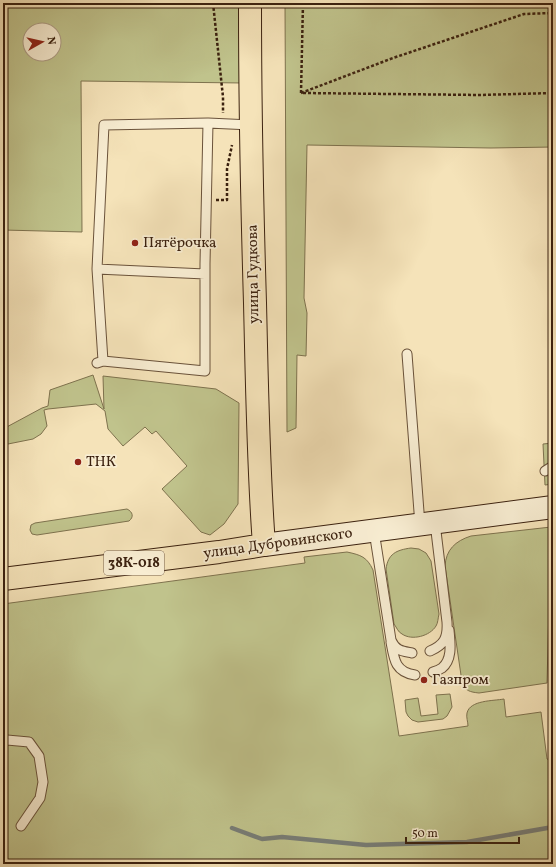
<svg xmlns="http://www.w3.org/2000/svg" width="556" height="867" viewBox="0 0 556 867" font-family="Vollkorn,serif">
<rect width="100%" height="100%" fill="#f5e3b9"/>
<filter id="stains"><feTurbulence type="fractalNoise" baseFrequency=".005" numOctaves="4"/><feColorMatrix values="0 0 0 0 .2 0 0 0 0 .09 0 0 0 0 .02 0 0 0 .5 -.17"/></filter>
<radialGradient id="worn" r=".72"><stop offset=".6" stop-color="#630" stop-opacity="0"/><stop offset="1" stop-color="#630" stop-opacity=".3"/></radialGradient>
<!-- green -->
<path fill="#c0c38c" stroke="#7e724e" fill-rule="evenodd" d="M 3,3 L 240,3 L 243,83 L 81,81 L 82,232 L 3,230 ZM 30,30 L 54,30 L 54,54 L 30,54 Z
M 285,3 L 553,3 L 553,147 L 491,148 L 307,145 L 304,298 L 307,313 L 306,356 L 297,355 L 296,428 L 287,432 Z
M 93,375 L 104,409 L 103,376 L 216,389 L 239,403 L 238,504 L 224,524 L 210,535 L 201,532 L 162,489 L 187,466 L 156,431 L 152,434 L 145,427 L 123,446 L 108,429 L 105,411 L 96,404 L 48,409 L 44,410 L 47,426 L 41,434 L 33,439 L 3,445 L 3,429 L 42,408 L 48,406 L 50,390 Z
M 553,443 L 553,484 L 545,485 L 543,444 Z
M 127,509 C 133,512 134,517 129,521 L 37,535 L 32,534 L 30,530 L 31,525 L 35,523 Z
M 551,527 L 547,683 L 479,693 C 470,692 465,691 462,682 L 445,566 C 446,550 455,541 471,536 Z
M 411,548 L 419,549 L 426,553 L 431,561 L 439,614 C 438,618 438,623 436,626 C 430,636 412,641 402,634 C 398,632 397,628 394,624 L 386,569 C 388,554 396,550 411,548 Z
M 347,552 C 361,555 367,557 373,570 L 399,736 L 468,726 C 468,722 466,717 467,713 C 470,700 493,701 504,699 L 506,717 L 541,712 L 547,759 L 553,761 L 553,864 L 3,864 L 3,604 L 305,563 L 304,557 Z
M 450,694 L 452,707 L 447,716 L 443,719 L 418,722 L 412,720 L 408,716 L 406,712 L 405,700 L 418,698 L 421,716 L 438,714 L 436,695 Z"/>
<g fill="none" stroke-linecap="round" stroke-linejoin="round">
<!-- stream -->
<path stroke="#787d76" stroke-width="4.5" d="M 232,828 L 262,839 L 282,837 L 366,845 L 467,842 L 553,827"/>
<defs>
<path id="lane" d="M 97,269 L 104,125 L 208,123
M 407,354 L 420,525
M 103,361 L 97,269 L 205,274
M 97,363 L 103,361 L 205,371 L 205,264 L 208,123 L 251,125
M 545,471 L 553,466
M 374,531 L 391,640 C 396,651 402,651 412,653
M 391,642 C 394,659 395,672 415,675
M 430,651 C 444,645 448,638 447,622 L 435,523
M 433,672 C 436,671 439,670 442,668 C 453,659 450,642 449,630
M 3,741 L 7,740 L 29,742 L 39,756 L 43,782 L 40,798 L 21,826"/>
<path id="secondary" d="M 264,545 L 553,507"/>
<path id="primary" d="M 3,579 L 219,552 L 264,545 C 258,465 257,384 255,303 C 252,203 250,103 250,3"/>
</defs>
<!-- lane casing -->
<use href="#lane" stroke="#6a523a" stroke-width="11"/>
<!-- secondary casing -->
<use href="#secondary" stroke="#3b210f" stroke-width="24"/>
<!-- primary casing -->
<use href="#primary" stroke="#3b210f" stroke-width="24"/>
<!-- path -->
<path stroke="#3b210f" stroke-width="2.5" stroke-dasharray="3 2" stroke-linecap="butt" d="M 213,3 L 223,97 L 223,113
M 301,93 L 393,58 L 524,14 L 553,13
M 301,93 L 303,3
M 303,93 L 479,95 L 553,93
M 216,200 L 227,200 L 227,169 L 232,145"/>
<!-- lane -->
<use href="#lane" stroke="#f8edd2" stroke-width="9"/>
<!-- secondary -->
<use href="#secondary" stroke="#f8edd2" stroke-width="22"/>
<!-- primary -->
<use href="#primary" stroke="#f5e3b9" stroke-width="22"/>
</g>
<!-- markers -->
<g fill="#8f2418" stroke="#f8edd2" stroke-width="1.5">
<circle cx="135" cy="243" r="4"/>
<circle cx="78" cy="462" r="4"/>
<circle cx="424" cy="680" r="4"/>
</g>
<g text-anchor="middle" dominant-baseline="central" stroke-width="3.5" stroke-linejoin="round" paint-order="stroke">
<!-- shield labels -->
<rect fill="#f8edd2" stroke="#745e4a" stroke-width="1" x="104" y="551" width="60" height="24" rx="3"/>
<g font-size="14" font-weight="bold" fill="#3b210f">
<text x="134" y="563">38К-018</text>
</g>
<!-- poi labels -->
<g font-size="15" fill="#3b210f" stroke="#f8edd2" text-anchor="start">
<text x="143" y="243">Пятёрочка</text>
<text x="86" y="462">ТНК</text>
<text x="432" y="680">Газпром</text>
</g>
<!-- street labels -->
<g font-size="15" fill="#3b210f" stroke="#f8edd2">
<text transform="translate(254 274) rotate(-91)">улица Гудкова</text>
<text transform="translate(278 544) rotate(-8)">улица Дубровинского</text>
</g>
</g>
<!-- margin -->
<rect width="556" height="867" fill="none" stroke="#f5e3b9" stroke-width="16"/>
<rect x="4" y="4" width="548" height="859" fill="none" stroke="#3b210f" stroke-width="2"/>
<rect x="8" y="8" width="540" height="851" fill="none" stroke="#3b210f"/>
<!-- north arrow -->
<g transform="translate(42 42) rotate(82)"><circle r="19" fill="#f8edd2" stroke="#ac9b84"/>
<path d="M0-3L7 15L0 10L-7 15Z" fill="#8f2418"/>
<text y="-6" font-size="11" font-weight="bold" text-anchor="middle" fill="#3b210f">N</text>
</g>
<!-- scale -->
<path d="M406 837v6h113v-6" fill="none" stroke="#3b210f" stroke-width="2"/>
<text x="412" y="837" font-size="12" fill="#3b210f" stroke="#f8edd2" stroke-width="3" paint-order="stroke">50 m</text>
<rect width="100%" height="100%" filter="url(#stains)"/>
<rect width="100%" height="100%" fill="url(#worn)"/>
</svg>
